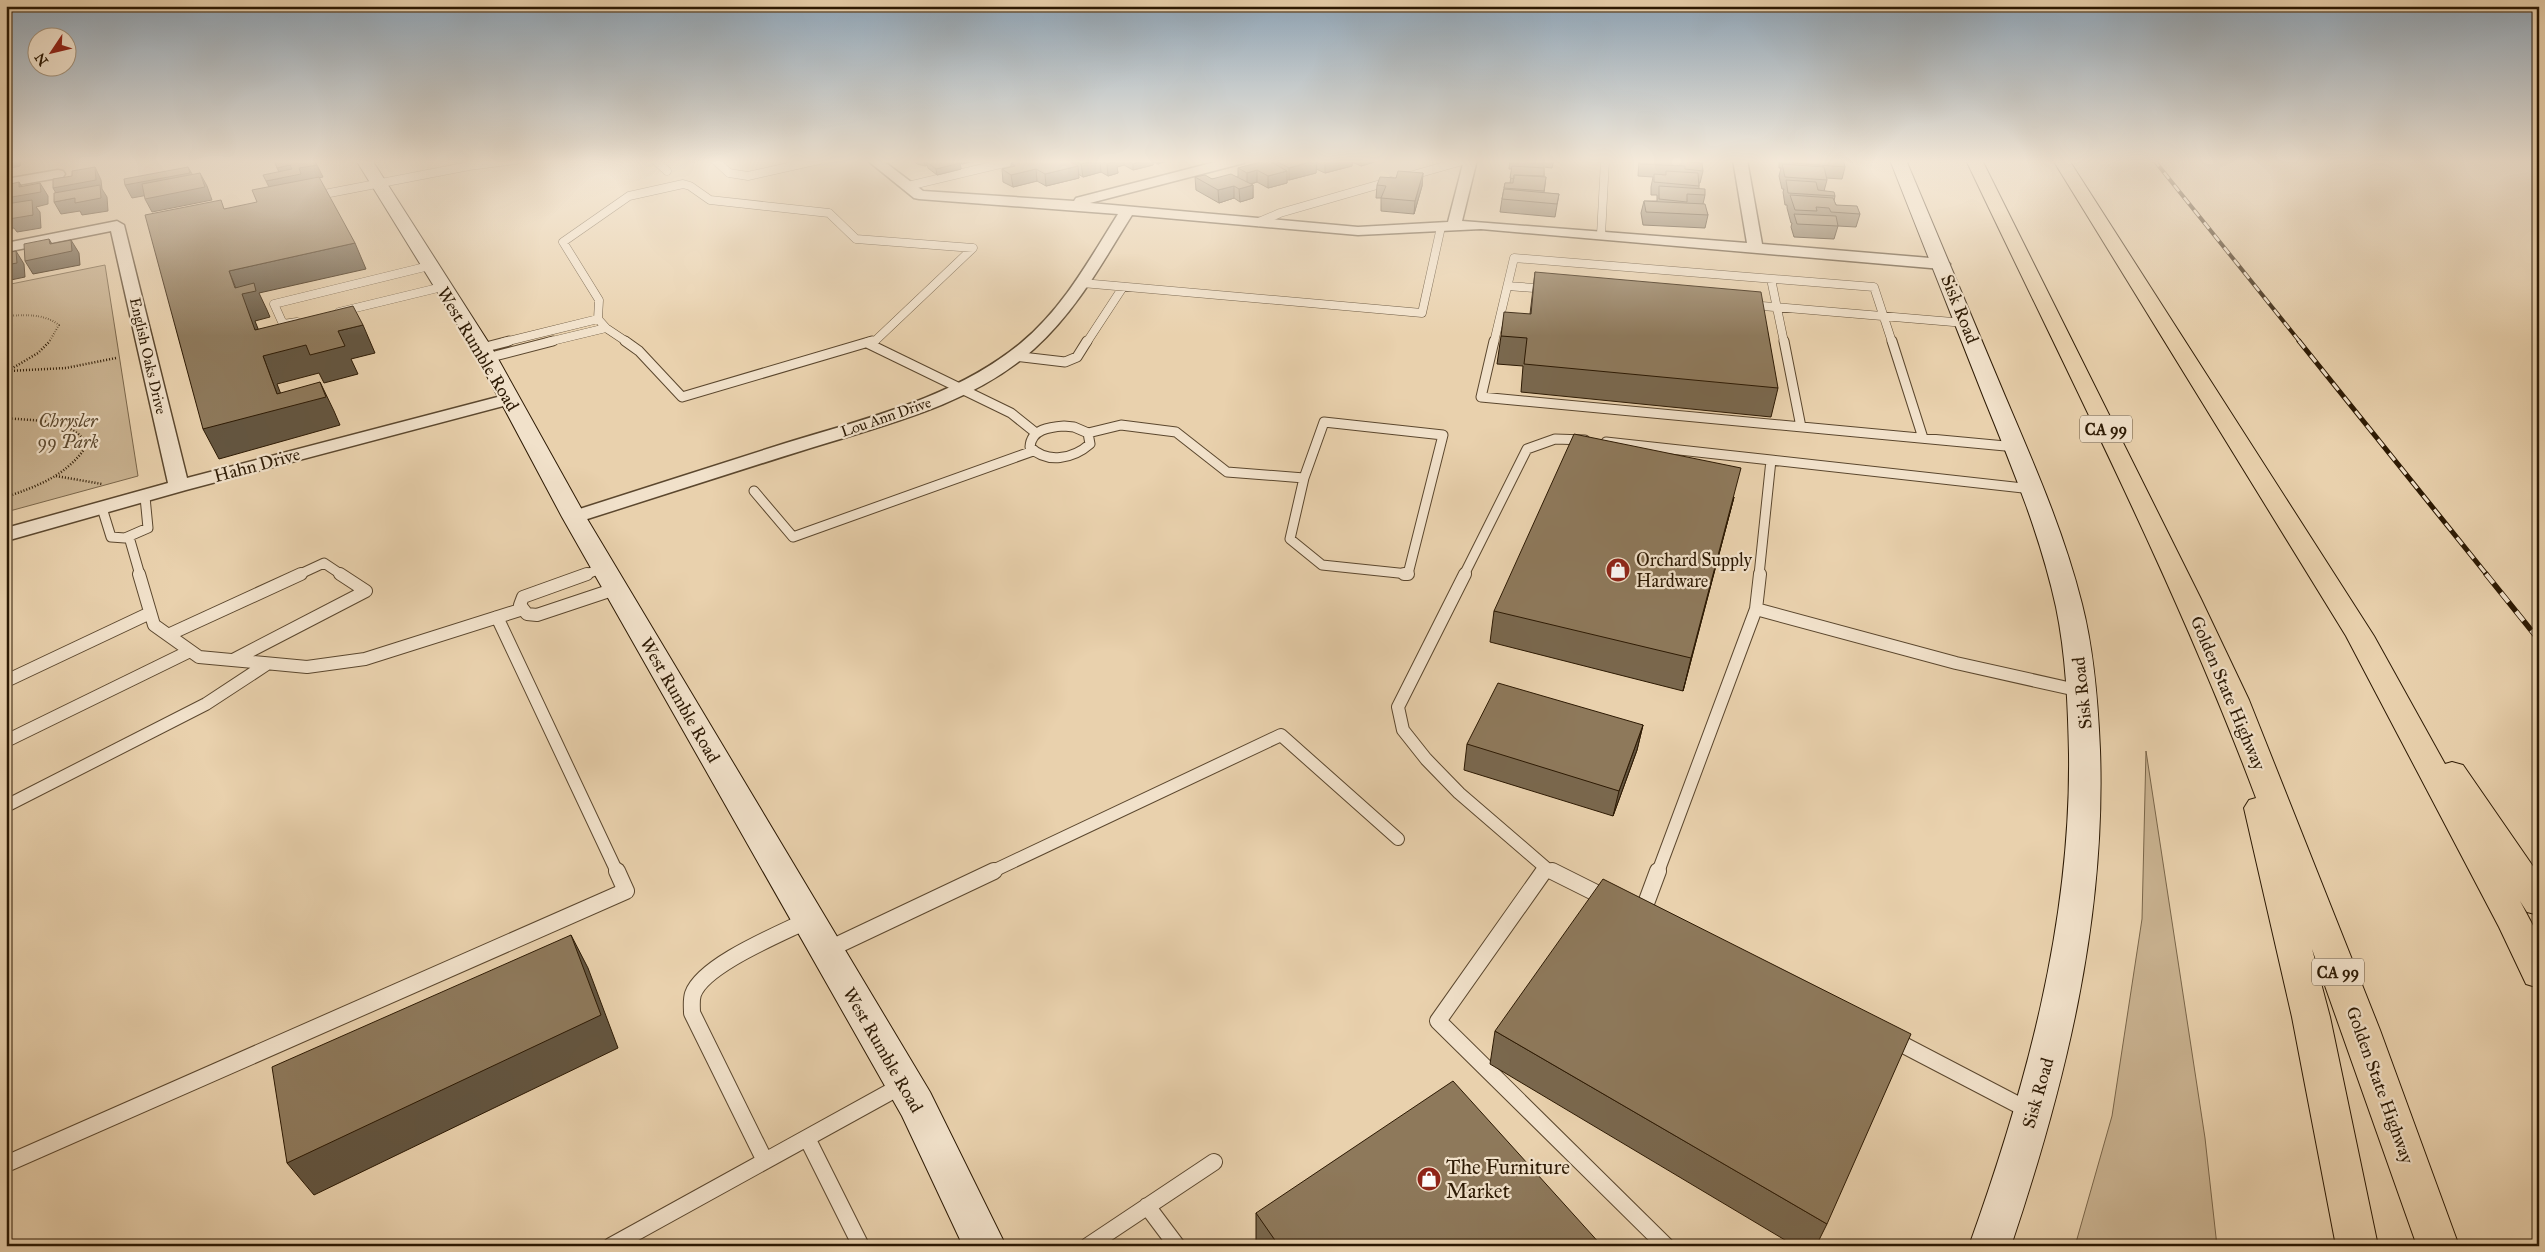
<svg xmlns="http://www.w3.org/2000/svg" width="2545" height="1252" viewBox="0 0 2545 1252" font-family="'IM FELL Great Primer',serif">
<rect width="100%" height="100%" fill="#e9d1ad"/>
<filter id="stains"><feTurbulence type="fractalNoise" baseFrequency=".004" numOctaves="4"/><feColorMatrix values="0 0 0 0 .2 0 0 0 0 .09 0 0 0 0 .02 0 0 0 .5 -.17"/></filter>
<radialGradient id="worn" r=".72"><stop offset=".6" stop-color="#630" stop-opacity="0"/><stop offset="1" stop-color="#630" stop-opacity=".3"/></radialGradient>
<!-- green -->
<path fill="#c9b290" stroke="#7a664a" d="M 105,265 L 138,476 L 6,512 L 6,285 Z
M 2146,751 L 2205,1138 L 2217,1246 L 2075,1246 L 2112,1116 L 2142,919 Z"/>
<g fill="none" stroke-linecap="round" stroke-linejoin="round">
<defs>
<path id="lane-far3" d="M 655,160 L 667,171
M 715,160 L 729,173 L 748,176 L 819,160
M 1406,177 L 1466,160
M 908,186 L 1017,160
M 314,196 L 469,166 L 516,160
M 1259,222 L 1280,213 L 1391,181
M 1601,235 L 1605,160
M 1771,279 L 1784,342
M 1082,283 L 1422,313 L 1441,227
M 1508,286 L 1547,289
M 1750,305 L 1965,323
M 339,312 L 442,287
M 297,322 L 283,324 L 274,304 L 429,266
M 504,342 L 598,319
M 548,342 L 606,328
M 627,342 L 606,328 L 598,319 L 599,300 L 563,242 L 629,196 L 683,184 L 690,186 L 710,200 L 829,213 L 856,239 L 973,248 L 876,340 L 868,342
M 1087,342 L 1123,287
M 1494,342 L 1514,258 L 1874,287 L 1892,342"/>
<path id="lane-far2" d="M 625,341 L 639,351 L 682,397 L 872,341
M 1494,341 L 1481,397 L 2016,447
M 1784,341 L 1801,427
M 1892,341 L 1923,438
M 867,343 L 1011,413 L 1036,433
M 482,348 L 509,341
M 1014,356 L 1065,362 L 1077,357 L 1087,341
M 487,358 L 553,341
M 1324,422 L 1443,435 L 1408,574 L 1322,565 L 1290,539 L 1304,478 Z
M 1064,426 L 1074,427 L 1088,433 L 1090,444 C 1073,459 1047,464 1030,447 C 1031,429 1050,427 1064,426 Z
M 1088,433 L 1121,425 L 1176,432 L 1227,472 L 1304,478
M 1606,442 L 1771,460
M 754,491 L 793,537 L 1033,451
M 102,508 L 111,537 L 125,538 L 148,528 L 145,497
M 129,537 L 140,575
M 298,575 L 324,563 L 342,575
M 584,575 L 603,568
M 1464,575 L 1527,449 L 1555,439 L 1585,440
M 1759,575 L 1771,460 L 2032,489"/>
<path id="lane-far1" d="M 139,574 L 154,625 L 199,657 L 307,667 L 365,659 L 523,609
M 587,574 L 523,597 L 520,605 L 527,614 L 537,615 L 615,589
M 1404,574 L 1408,574
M 1465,574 L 1398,707 L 1403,730 L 1426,759 L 1459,793 L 1546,868 L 1554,872
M 1756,609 L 1956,663 L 2081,691
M 497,617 L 617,872
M 168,635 L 301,574
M 233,660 L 366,591 L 340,574
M 6,681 L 150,613
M 6,741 L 190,651
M 6,806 L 206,704 L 267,664
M 991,872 L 1281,735 L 1398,839
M 1543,872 L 1546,868
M 1658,872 L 1756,609 L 1760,574"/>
<path id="lane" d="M 1544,871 L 1438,1021 L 1666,1246
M 1552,871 L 1608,899
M 1642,914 L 1658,871
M 827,950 L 994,871
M 1892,1039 L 2028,1110
M 807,1138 L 861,1246
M 765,1161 L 692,1013 C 692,1007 691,1000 693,994 C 703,965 780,934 808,920
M 6,1164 L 626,891 L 617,871
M 1147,1206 L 1177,1246
M 611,1246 L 901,1086
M 1088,1246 L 1214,1162"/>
<path id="street" d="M 867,160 L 882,160 L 923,191 L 1074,201 L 1076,198 L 1223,160 L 1245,160 L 1244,163 L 1090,203 L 1358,227 L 1448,222 L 1464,160 L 1477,160 L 1462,221 L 1747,243 L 1733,160 L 1747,160 L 1762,244 L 1942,259 L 1950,264 L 1942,269 L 1481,229 L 1358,235 L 1132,215 C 1102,263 1077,310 1034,349 C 971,406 880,426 801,451 C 727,474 654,498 581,521 L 574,523 L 567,521 L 564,517 L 567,513 C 640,490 713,466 786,443 C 867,418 954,398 1021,343 C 1064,307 1089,260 1118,214 L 919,199 L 914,198 Z
M 58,170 L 63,171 L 65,174 L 63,177 L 6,187 L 6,179 Z
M 117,221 L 124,225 L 187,478 L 509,394 L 515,395 L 518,399 L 515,403 L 186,490 L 6,541 L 6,528 L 168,483 L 111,231 L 6,252 L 6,243 Z"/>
<path id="secondary" d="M 356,160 L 372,160 L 492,348 L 586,517 L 930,1092 L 1006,1246 L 963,1246 L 902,1116 L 562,517 L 472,348 Z
M 1890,160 L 1906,160 C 1939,239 1972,317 2005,396 C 2034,464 2064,532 2082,604 C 2094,651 2098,702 2100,750 C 2106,921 2065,1085 2011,1246 L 1969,1246 C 2026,1087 2071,924 2069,754 C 2068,705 2066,655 2056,607 C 2040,534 2012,467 1984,398 C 1953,319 1921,239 1890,160 Z"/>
<path id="highway" d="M 1966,160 L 1982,160 L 2201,599 L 2249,700 L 2380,1030 L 2459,1246 L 2417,1246 L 2312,949 L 2330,1017 L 2378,1246 L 2336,1246 L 2292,1017 L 2244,808 L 2249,800 L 2256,798 C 2174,579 2066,371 1966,160 Z
M 2053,160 L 2069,160 L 2374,636 L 2445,764 L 2452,762 L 2463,765 L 2539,875 L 2539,915 L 2527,912 L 2520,901 L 2539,937 L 2539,988 L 2526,984 L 2499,927 L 2346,636 Z"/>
</defs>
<!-- lane-far3 casing -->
<use href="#lane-far3" stroke="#5b472e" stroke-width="9"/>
<!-- lane-far2 casing -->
<use href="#lane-far2" stroke="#5b472e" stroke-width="11"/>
<!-- lane-far1 casing -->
<use href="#lane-far1" stroke="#5b472e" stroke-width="14"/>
<!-- lane casing -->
<use href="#lane" stroke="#5b472e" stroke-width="18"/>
<!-- street casing -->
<use href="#street" stroke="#5b472e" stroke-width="3"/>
<!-- secondary casing -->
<use href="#secondary" stroke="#2c1903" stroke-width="2"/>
<!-- highway casing -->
<use href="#highway" stroke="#2c1903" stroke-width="2"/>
<!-- path-far1 -->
<path stroke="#2c1903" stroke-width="2" stroke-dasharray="0.5 2" stroke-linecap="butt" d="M 6,316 C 25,315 43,313 59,325 L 49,342"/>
<!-- path -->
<path stroke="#2c1903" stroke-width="2.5" stroke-dasharray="1 2" stroke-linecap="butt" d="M 8,371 L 66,368 L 116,358
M 6,372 L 38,353 L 50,341
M 6,418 C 32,421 73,418 87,445 C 68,475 38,486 6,497
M 56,476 L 102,484"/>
<!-- lane-far3 -->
<use href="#lane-far3" stroke="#f1e1ca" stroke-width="8"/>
<!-- lane-far2 -->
<use href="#lane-far2" stroke="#f1e1ca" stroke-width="9"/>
<!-- lane-far1 -->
<use href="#lane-far1" stroke="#f1e1ca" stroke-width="12"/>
<!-- lane -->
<use href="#lane" stroke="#f1e1ca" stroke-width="16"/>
<!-- street -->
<use href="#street" fill="#f1e1ca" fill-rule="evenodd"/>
<!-- secondary -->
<use href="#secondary" fill="#f1e1ca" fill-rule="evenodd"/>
<!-- highway -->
<use href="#highway" fill="#e9d1ad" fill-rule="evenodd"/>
<defs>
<path id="rail-far2" d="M 2154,160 L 2300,342"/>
<path id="rail-far1" d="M 2299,341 L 2487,575"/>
<path id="rail" d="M 2486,574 L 2539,640"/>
</defs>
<!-- rail-far2 casing -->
<use href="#rail-far2" stroke="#2c1903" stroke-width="4"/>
<!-- rail-far1 casing -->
<use href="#rail-far1" stroke="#2c1903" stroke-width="5"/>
<!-- rail casing -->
<use href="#rail" stroke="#2c1903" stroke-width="5.5"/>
<!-- rail-far2 -->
<use href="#rail-far2" stroke="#f1e1ca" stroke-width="2.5" stroke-dasharray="8" stroke-linecap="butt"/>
<!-- rail-far1 -->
<use href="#rail-far1" stroke="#f1e1ca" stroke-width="3" stroke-dasharray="9" stroke-linecap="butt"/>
<!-- rail -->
<use href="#rail" stroke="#f1e1ca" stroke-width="4" stroke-dasharray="12" stroke-linecap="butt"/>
</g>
<!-- wall -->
<path fill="#7a684e" stroke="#2c1903" d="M 913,160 L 978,160 L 962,164 L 960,163 L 961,169 L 937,175 L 928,168 L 927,165 L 925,166 L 917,164 Z
M 1022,160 L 1169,160 L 1158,164 L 1153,161 L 1153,165 L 1133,170 L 1124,165 L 1117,167 L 1118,173 L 1108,176 L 1101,172 L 1083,177 L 1078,174 L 1079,178 L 1046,186 L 1037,181 L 1013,187 L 1003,182 L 1002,169 L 1011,167 L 1011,163 Z
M 1269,160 L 1381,160 L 1361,166 L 1352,162 L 1352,166 L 1325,173 L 1316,169 L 1316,173 L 1289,180 L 1287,180 L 1287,183 L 1268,188 L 1257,182 L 1251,184 L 1253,185 L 1253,198 L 1240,202 L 1234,198 L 1219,203 L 1196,190 L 1195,177 L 1212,179 L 1238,177 L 1238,168 L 1269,161 Z
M 1510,160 L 1554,160 L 1552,168 L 1543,167 L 1543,168 L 1544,168 L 1544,177 L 1546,177 L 1544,193 L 1559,194 L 1555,217 L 1500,212 L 1502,199 L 1505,183 L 1510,183 L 1512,169 L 1509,169 Z
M 1639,160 L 1698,160 L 1698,162 L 1703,171 L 1700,183 L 1699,183 L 1699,189 L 1705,195 L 1703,204 L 1708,215 L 1705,228 L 1643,225 L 1641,213 L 1644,201 L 1657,201 L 1657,195 L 1651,195 L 1651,187 L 1653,177 L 1638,176 Z
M 1779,160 L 1843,160 L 1845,167 L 1842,179 L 1826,178 L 1827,180 L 1824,191 L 1835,196 L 1834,201 L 1836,205 L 1860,214 L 1856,227 L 1838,226 L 1834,239 L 1794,237 L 1791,227 L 1792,223 L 1791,223 L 1787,208 L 1787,205 L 1785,205 L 1783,192 L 1784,189 L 1782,189 L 1779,176 L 1781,168 L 1779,168 Z
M 1423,173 L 1422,186 L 1414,214 L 1381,211 L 1381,198 L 1376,198 L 1377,185 L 1396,178 Z
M 1535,272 L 1778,388 L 1771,417 L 1521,392 L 1523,366 L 1497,364 L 1501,336 L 1530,314 Z
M 1734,497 L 1683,691 L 1490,642 L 1494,611 Z
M 1643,725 L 1637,750 L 1613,816 L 1464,770 L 1467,744 Z
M 1495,1031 L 1827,1224 L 1816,1246 L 1795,1246 L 1490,1064 Z
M 1256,1213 L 1602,1246 L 1257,1246 L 1256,1244 Z"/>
<!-- shaded-wall -->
<path fill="#635540" stroke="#2c1903" d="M 6,160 L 28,160 L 21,161 L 20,166 L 6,169 Z
M 924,160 L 949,160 L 927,162 L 927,165 L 925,166 Z
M 961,160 L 978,160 L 962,164 Z
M 1098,160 L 1100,160 L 1101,172 L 1083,177 L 1081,164 Z
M 1117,160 L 1124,160 L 1124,165 L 1117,167 L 1118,173 L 1108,176 L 1107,164 Z
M 1146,160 L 1153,160 L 1153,165 L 1133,170 L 1133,164 Z
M 1158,160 L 1169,160 L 1158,164 Z
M 1317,160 L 1316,173 L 1289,180 L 1289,168 Z
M 1328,160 L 1353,160 L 1352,166 L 1325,173 L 1325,161 Z
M 1361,160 L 1381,160 L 1361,166 Z
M 960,163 L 961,169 L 937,175 L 936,169 Z
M 290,165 L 299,168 L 317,165 L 323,177 L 305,181 L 272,193 L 266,181 L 282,178 L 277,168 Z
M 1078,166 L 1079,178 L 1046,186 L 1045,174 Z
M 95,167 L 101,180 L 102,189 L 107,197 L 108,211 L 82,215 L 80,211 L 61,214 L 54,202 L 100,193 L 60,200 L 53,188 Z
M 188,167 L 195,179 L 196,186 L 132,198 L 125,185 Z
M 1036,169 L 1037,181 L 1013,187 L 1011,175 Z
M 1257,170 L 1257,182 L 1247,185 L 1247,173 Z
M 1287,171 L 1287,183 L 1268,188 L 1268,176 Z
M 200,173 L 207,186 L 212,200 L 152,212 L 145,199 Z
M 1423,173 L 1422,186 L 1414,214 L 1415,201 Z
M 19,182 L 26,194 L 40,183 L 48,196 L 48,204 L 36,207 L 40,212 L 41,228 L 17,232 L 14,228 L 6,229 L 6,215 L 33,215 L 6,212 L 6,198 L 19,187 Z
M 1253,185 L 1253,198 L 1240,202 L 1239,189 Z
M 1234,186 L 1234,198 L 1219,203 L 1218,190 Z
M 49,239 L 57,252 L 71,240 L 79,253 L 80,265 L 33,274 L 25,261 L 50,244 Z
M 355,243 L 366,269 L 259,293 L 267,310 L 270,317 L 255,321 L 268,354 L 338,331 L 363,325 L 375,353 L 351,359 L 358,374 L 324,383 L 319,373 L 277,384 L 286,407 L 320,382 L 334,411 L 340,425 L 219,459 L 203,429 L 277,394 L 263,356 L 229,271 Z
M 16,251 L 24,264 L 25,277 L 6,281 L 6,265 Z
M 1734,497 L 1683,691 L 1691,658 Z
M 1643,725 L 1637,750 L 1613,816 L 1619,791 Z
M 571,935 L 588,968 L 618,1048 L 314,1195 L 287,1163 Z"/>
<!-- building -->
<path fill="#8e795b" stroke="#2c1903" d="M 274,160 L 315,160 L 317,165 L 299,168 L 301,174 L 266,181 L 263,175 L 292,169 L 290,165 L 277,168 Z
M 933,160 L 956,160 L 960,163 L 936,169 L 927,162 Z
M 1022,160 L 1068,160 L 1078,166 L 1045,174 L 1036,169 L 1011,175 L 1002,169 L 1015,166 L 1011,163 Z
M 1074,160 L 1098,160 L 1081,164 Z
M 1101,160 L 1115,160 L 1117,161 L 1107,164 Z
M 1127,160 L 1146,160 L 1133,164 Z
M 1268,160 L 1287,171 L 1268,176 L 1257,170 L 1247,173 L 1238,168 Z
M 1274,160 L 1317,160 L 1289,168 Z
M 1640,160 L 1681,160 L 1681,161 L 1702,163 L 1703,171 L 1685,169 L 1685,166 L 1640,164 Z
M 1683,160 L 1698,160 L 1698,161 Z
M 1792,160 L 1843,160 L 1845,167 L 1793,163 Z
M 1782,164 L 1824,167 L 1827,180 L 1785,177 Z
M 1512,166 L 1544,168 L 1544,176 L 1514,175 L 1514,179 L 1510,178 Z
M 95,167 L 96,180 L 53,188 L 53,179 L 72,176 L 72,171 Z
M 188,167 L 190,173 L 125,185 L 124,179 Z
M 1398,171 L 1423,173 L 1415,201 L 1381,198 L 1386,186 L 1377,185 L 1380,177 L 1396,178 Z
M 1666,171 L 1698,173 L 1699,186 L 1654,182 L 1654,174 L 1666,175 Z
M 200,173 L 205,187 L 145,199 L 142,184 Z
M 1231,174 L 1253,185 L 1239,189 L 1234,186 L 1218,190 L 1195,177 L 1205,175 L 1212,179 Z
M 1514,175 L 1546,177 L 1544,191 L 1504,188 L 1505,183 L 1513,183 Z
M 319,177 L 355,243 L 229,271 L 235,288 L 254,283 L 256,291 L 242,294 L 255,330 L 353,306 L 363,325 L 338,331 L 345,346 L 310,355 L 306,345 L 263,356 L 277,394 L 320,382 L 326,397 L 203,429 L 145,215 L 221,200 L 224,209 L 257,202 L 252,190 Z
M 1786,180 L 1816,182 L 1818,190 L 1834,192 L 1835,196 L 1788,193 Z
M 19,182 L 19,187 L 40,183 L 41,192 L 6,198 L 6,185 Z
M 100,185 L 101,198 L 75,203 L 75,198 L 54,202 L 54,193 Z
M 1659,186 L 1705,189 L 1705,195 L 1687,194 L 1687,202 L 1659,199 Z
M 1504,189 L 1559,194 L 1557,204 L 1502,199 Z
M 1790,195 L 1833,198 L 1836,205 L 1857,206 L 1860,214 L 1831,212 L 1829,208 L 1816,207 L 1817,211 L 1795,210 Z
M 32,200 L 33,215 L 9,219 L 9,214 L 6,215 L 6,204 Z
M 1644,201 L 1705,204 L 1708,215 L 1646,212 Z
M 1794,214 L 1836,216 L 1838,226 L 1797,224 Z
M 49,239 L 50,244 L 71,240 L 72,251 L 25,261 L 24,244 Z
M 16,251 L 17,263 L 6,265 L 6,253 Z
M 1535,272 L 1761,292 L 1778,388 L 1524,364 L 1527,338 L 1501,336 L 1504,312 L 1531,314 Z
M 1574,434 L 1741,468 L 1691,658 L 1494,611 Z
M 1498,683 L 1643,725 L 1619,791 L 1467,744 Z
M 1603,879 L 1911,1034 L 1827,1224 L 1495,1031 Z
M 571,935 L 601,1015 L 287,1163 L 272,1067 Z
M 1453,1081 L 1602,1246 L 1279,1246 L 1256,1213 Z"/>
<!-- sky -->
<linearGradient id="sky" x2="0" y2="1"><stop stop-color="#8fa6b9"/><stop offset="0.48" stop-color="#f5eada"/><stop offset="1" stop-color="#f5eada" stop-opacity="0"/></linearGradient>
<rect width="2545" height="336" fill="url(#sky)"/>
<!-- icons -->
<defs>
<symbol id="shop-disc" viewBox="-11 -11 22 22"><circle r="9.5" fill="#8f2418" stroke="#f1e1ca"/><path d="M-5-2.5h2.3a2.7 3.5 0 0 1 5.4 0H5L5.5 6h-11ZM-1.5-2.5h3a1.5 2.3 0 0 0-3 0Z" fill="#fff"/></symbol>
</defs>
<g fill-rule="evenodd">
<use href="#shop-disc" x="1604" y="556" width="28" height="28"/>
<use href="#shop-disc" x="1415" y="1165" width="28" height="28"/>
</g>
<g text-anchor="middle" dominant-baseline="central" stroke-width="4.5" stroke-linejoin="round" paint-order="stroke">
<!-- far-street labels -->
<g font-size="15" fill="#2c1903" stroke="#f1e1ca">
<text transform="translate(148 356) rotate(77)">English Oaks Drive</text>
<text transform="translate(886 417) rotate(-19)">Lou Ann Drive</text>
</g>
<!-- shield labels -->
<g fill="#f1e1ca" stroke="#67553f" stroke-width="1">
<rect x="2080" y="415.5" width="52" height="27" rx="4"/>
<rect x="2312" y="958.5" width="52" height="27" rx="4"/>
</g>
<g font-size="16" font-weight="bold" fill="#2c1903">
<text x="2106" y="429">CA 99</text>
<text x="2338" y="972">CA 99</text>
</g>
<!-- street labels -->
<g font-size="18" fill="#2c1903" stroke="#f1e1ca">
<text transform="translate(1960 309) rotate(68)">Sisk Road</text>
<text transform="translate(478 349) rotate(59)">West Rumble Road</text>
<text transform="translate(257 465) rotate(-15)">Hahn Drive</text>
<text transform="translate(2082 693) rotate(-96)">Sisk Road</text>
<text transform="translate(2228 693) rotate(67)">Golden State Highway</text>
<text transform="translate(680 700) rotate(60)">West Rumble Road</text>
<text transform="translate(883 1050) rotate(60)">West Rumble Road</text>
<text transform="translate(2380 1085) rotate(70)">Golden State Highway</text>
<text transform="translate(2038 1093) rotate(-74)">Sisk Road</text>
</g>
<!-- park labels -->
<g font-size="18" font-style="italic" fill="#5b472d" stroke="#f1e1ca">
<text x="68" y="421">Chrysler<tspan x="68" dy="21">99 Park</tspan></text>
</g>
<!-- poi labels -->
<g font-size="18" fill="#2c1903" stroke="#f1e1ca" text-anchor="start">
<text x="1636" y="560">Orchard Supply<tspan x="1636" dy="21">Hardware</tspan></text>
</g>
<!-- near-poi labels -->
<g font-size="21" fill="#2c1903" stroke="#f1e1ca" text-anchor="start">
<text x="1446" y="1167">The Furniture<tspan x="1446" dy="24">Market</tspan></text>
</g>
</g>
<!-- margin -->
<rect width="2545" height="1252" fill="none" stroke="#e9d1ad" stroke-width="25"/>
<rect x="8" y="8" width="2530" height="1237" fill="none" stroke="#2c1903" stroke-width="2.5"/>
<rect x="12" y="12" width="2520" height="1227" fill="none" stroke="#2c1903"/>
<!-- north arrow -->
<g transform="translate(52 52) rotate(235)"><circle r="24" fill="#f1e1ca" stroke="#a2917a"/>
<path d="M0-4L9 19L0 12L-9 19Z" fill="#8f2418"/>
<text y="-8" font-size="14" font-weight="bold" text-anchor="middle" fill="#2c1903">N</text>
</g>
<rect width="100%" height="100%" filter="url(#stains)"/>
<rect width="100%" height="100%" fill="url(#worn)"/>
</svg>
